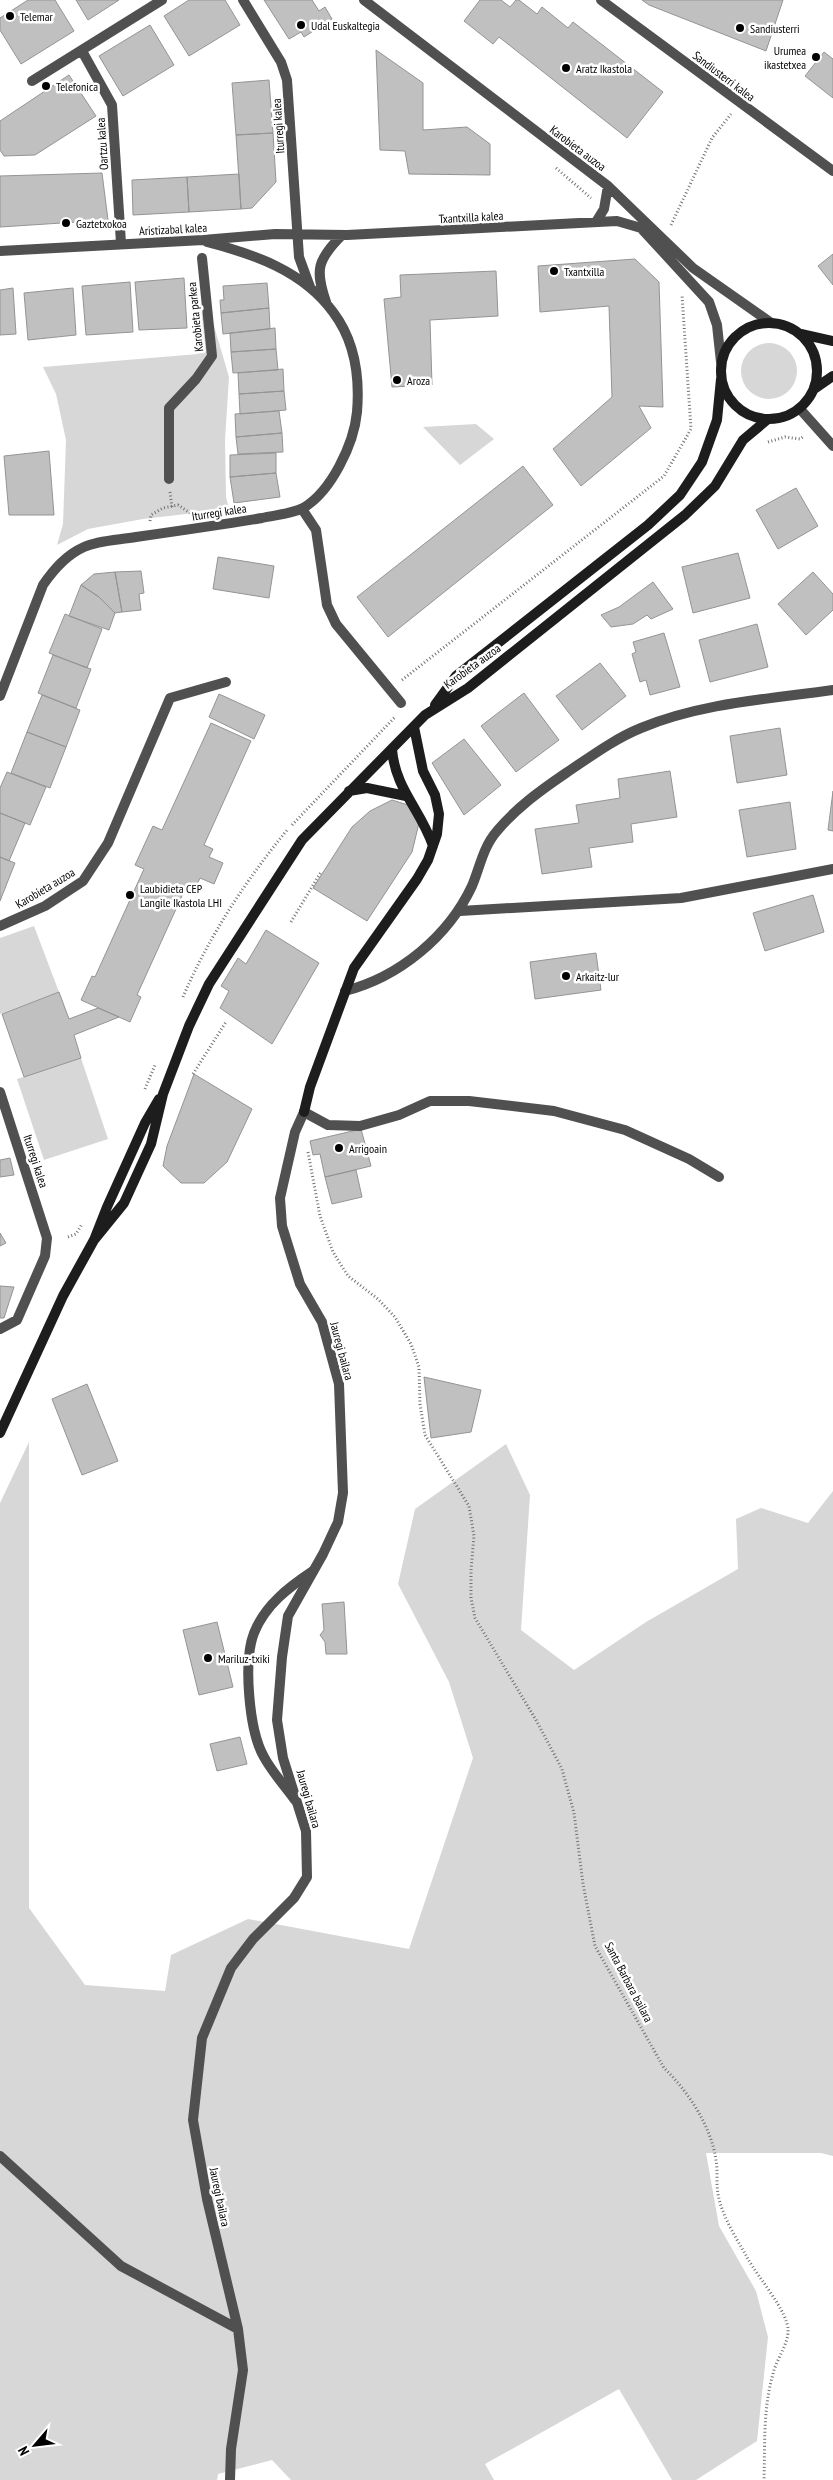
<svg xmlns="http://www.w3.org/2000/svg" width="833" height="2480" viewBox="0 0 833 2480" font-family="'PT Sans Narrow',sans-serif">
<rect width="100%" height="100%" fill="#fff"/>
<!-- green -->
<path fill="#d7d7d7" d="M 198,308 L 214,326 L 229,377 L 225,440 L 226,497 L 229,509 L 143,519 L 88,529 L 57,545 L 63,524 L 66,440 L 56,394 L 43,367 L 198,354 Z
M741 371a28 28 0 1 1 56 0a28 28 0 1 1-56 0Z
M 476,424 L 494,439 L 460,465 L 423,427 Z
M 34,926 L 59,992 L 0,1014 L 0,938 Z
M 81,1058 L 108,1139 L 44,1160 L 17,1079 Z
M 29,1442 L 29,1908 L 85,1985 L 165,1991 L 171,1955 L 248,1919 L 409,1949 L 473,1758 L 449,1682 L 398,1584 L 415,1509 L 506,1444 L 530,1495 L 521,1630 L 574,1670 L 646,1622 L 738,1569 L 736,1519 L 761,1508 L 808,1523 L 833,1491 L 833,2156 L 821,2153 L 706,2153 L 719,2226 L 756,2291 L 768,2337 L 757,2441 L 696,2480 L 672,2480 L 619,2389 L 485,2464 L 494,2480 L 291,2480 L 272,2460 L 218,2474 L 217,2480 L 0,2480 L 0,1503 Z"/>
<!-- building -->
<path fill="#c0c0c0" stroke="#949494" d="M 55,0 L 74,31 L 21,64 L 0,30 L 0,18 L 28,0 Z
M 76,0 L 119,0 L 88,20 Z
M 189,0 L 225,0 L 240,25 L 189,56 L 164,16 Z
M 264,0 L 312,0 L 319,11 L 325,7 L 332,19 L 304,37 L 301,32 L 289,39 Z
M 480,0 L 501,0 L 510,7 L 516,0 L 519,0 L 537,14 L 542,7 L 568,28 L 573,22 L 663,92 L 627,138 L 499,37 L 493,44 L 464,21 Z
M 642,0 L 783,0 L 766,51 L 649,5 Z
M 150,25 L 174,65 L 123,96 L 99,56 Z
M 376,50 L 423,83 L 423,130 L 467,127 L 490,144 L 490,175 L 409,174 L 405,151 L 380,150 Z
M 824,52 L 833,59 L 833,98 L 805,76 Z
M 69,75 L 96,116 L 35,155 L 4,156 L 0,150 L 0,121 Z
M 269,80 L 273,133 L 236,135 L 232,83 Z
M 273,133 L 276,182 L 252,208 L 241,209 L 236,135 Z
M 102,173 L 108,220 L 0,227 L 0,176 Z
M 239,174 L 241,209 L 189,212 L 187,177 Z
M 187,177 L 189,212 L 133,215 L 132,180 Z
M 833,254 L 833,285 L 818,266 Z
M 635,259 L 659,282 L 663,407 L 639,406 L 651,428 L 581,486 L 553,449 L 612,397 L 609,306 L 540,312 L 538,266 Z
M 496,271 L 498,316 L 430,320 L 432,385 L 392,387 L 384,299 L 401,297 L 400,275 Z
M 184,278 L 187,328 L 139,330 L 135,282 Z
M 130,282 L 133,332 L 86,335 L 82,286 Z
M 267,283 L 269,308 L 221,313 L 220,300 L 224,300 L 223,286 Z
M 13,288 L 16,334 L 0,335 L 0,290 Z
M 73,288 L 76,335 L 28,340 L 24,293 Z
M 269,308 L 270,329 L 223,334 L 221,313 Z
M 275,328 L 276,349 L 231,352 L 230,333 Z
M 276,349 L 278,370 L 233,373 L 231,352 Z
M 283,369 L 284,391 L 239,394 L 238,373 Z
M 284,391 L 286,410 L 240,414 L 239,394 Z
M 279,411 L 282,433 L 236,437 L 235,414 Z
M 282,433 L 283,452 L 238,454 L 236,437 Z
M 49,451 L 54,515 L 9,515 L 4,456 Z
M 276,453 L 276,473 L 230,477 L 230,455 Z
M 523,466 L 553,505 L 388,637 L 357,597 Z
M 276,473 L 280,497 L 234,503 L 230,477 Z
M 796,488 L 818,526 L 778,549 L 756,510 Z
M 738,553 L 750,598 L 693,613 L 682,567 Z
M 218,557 L 274,566 L 269,598 L 213,589 Z
M 141,571 L 144,593 L 139,594 L 141,610 L 122,612 L 115,572 Z
M 115,572 L 122,612 L 115,613 L 99,597 L 81,585 L 94,574 Z
M 813,572 L 833,594 L 833,610 L 806,635 L 778,604 Z
M 653,582 L 673,609 L 651,619 L 647,615 L 633,624 L 611,627 L 601,615 L 619,607 Z
M 81,585 L 99,597 L 115,613 L 109,630 L 69,616 Z
M 65,614 L 102,629 L 87,668 L 49,653 Z
M 757,624 L 768,667 L 710,682 L 699,640 Z
M 664,633 L 680,687 L 650,695 L 646,680 L 640,682 L 632,654 L 636,652 L 633,642 Z
M 53,655 L 91,669 L 76,708 L 38,693 Z
M 600,663 L 626,696 L 582,730 L 556,696 Z
M 524,693 L 559,740 L 516,772 L 481,726 Z
M 219,694 L 265,715 L 254,739 L 209,717 Z
M 42,695 L 80,710 L 66,747 L 27,732 Z
M 211,723 L 251,741 L 204,845 L 213,849 L 209,857 L 223,863 L 214,884 L 200,878 L 194,891 L 186,887 L 137,995 L 141,997 L 130,1022 L 81,1000 L 92,976 L 95,977 L 144,869 L 135,865 L 153,826 L 162,830 Z
M 780,728 L 787,775 L 737,783 L 730,736 Z
M 27,732 L 66,747 L 50,788 L 11,773 Z
M 464,739 L 501,785 L 464,815 L 432,763 Z
M 670,771 L 677,817 L 631,824 L 633,842 L 589,848 L 592,867 L 542,874 L 535,829 L 579,823 L 576,805 L 620,798 L 618,779 Z
M 7,772 L 46,787 L 30,825 L 0,813 L 0,788 Z
M 833,791 L 833,831 L 828,830 Z
M 392,800 L 408,805 L 419,823 L 412,852 L 367,921 L 313,888 L 352,827 L 370,811 Z
M 790,802 L 796,849 L 747,857 L 739,810 Z
M 0,813 L 25,823 L 9,861 L 0,857 Z
M 0,857 L 15,863 L 0,901 Z
M 813,895 L 824,932 L 765,951 L 753,913 Z
M 266,930 L 319,963 L 272,1044 L 220,1008 L 229,991 L 221,986 L 238,958 L 246,964 Z
M 596,953 L 601,990 L 535,999 L 530,962 Z
M 59,992 L 69,1019 L 98,1008 L 119,1017 L 74,1035 L 81,1058 L 24,1077 L 2,1014 Z
M 194,1074 L 252,1109 L 227,1162 L 204,1183 L 181,1183 L 163,1166 L 167,1146 Z
M 361,1129 L 371,1166 L 325,1177 L 320,1154 L 313,1155 L 310,1141 Z
M 10,1158 L 14,1175 L 0,1177 L 0,1160 Z
M 356,1170 L 362,1197 L 332,1204 L 325,1177 Z
M 0,1233 L 6,1243 L 0,1246 Z
M 0,1286 L 14,1287 L 4,1318 L 0,1318 Z
M 424,1377 L 481,1390 L 471,1432 L 431,1438 Z
M 87,1384 L 118,1461 L 82,1475 L 52,1399 Z
M 344,1602 L 347,1654 L 326,1654 L 325,1642 L 320,1635 L 324,1630 L 322,1604 Z
M 217,1622 L 233,1687 L 199,1695 L 183,1630 Z
M 240,1737 L 247,1764 L 217,1771 L 210,1744 Z"/>
<g fill="none" stroke-linecap="round" stroke-linejoin="round">
<!-- path -->
<path stroke="#727272" stroke-width="3" stroke-dasharray="1 2.5" stroke-linecap="butt" d="M 556,168 L 591,198
M 671,225 L 712,138 L 731,114
M 768,442 L 785,437 L 800,439 L 804,436
M 170,492 L 172,507
M 150,521 L 151,515 L 163,508 L 178,505 L 190,513
M 402,680 L 664,476 L 691,429 L 682,295
M 292,825 L 395,717
M 291,922 L 321,872
M 183,997 C 209,936 246,880 288,829
M 193,1074 L 226,1022
M 145,1089 L 155,1065
M 308,1152 L 320,1216 L 333,1252 L 348,1276 L 378,1299 L 395,1317 L 411,1344 L 419,1367 L 420,1404 L 425,1435 L 469,1506 L 474,1536 L 471,1570 L 471,1598 L 475,1618 L 536,1720 L 562,1769 L 574,1813 L 583,1884 L 595,1946 L 664,2068 C 688,2091 711,2126 716,2160 C 718,2171 716,2183 718,2194 C 722,2217 737,2239 748,2259 C 758,2277 789,2313 788,2331 C 788,2345 776,2360 773,2374 C 763,2408 765,2445 764,2480
M 68,1237 L 76,1234 L 82,1224"/>
<!-- service -->
<path stroke="#505050" stroke-width="10" d="M 304,1112 L 328,1125 L 360,1126 L 399,1115 L 430,1101 L 469,1101 L 554,1111 L 625,1130 L 689,1159 L 719,1177
M 295,1800 C 285,1786 272,1772 264,1757 C 249,1731 243,1661 254,1633 C 265,1605 289,1587 313,1571"/>
<!-- pedestrian -->
<path stroke="#505050" stroke-width="10" d="M 169,479 L 169,408 L 196,379 L 212,356 L 202,258
M 302,509 L 316,530 L 327,605 L 336,624 L 401,703"/>
<!-- minor -->
<path stroke="#505050" stroke-width="10" d="M 243,0 L 281,62 L 287,80 L 299,257 L 310,287
M 364,0 L 608,186 L 693,268 L 770,322
M 601,0 L 833,171
M 82,51 L 112,105 L 121,243
M 32,81 L 162,0
M 596,222 L 604,209 L 608,186
M 0,251 L 203,240 L 275,234 L 347,235 L 617,221 L 641,228 L 709,302 L 717,325 L 721,362
M 326,302 C 315,270 317,260 342,235
M 800,409 L 833,446
M 0,696 L 43,585 C 54,569 66,555 84,547 C 99,540 119,540 136,537 C 178,531 220,525 262,518 C 275,515 291,514 303,508 C 331,492 354,444 357,412 C 360,376 355,341 333,312 C 303,271 254,254 207,242
M 460,911 L 681,898 L 833,869
M 0,926 L 45,906 L 83,881 L 108,843 L 170,698 L 226,682
M 345,991 C 399,977 448,937 472,886 C 480,867 483,847 497,831 C 516,808 541,790 566,773 C 590,757 614,739 641,728 C 701,703 769,699 833,690
M 0,1092 L 47,1238 L 45,1256 L 17,1320 L 0,1329
M 0,2156 L 121,2266 L 238,2329
M 230,2480 L 231,2449 L 243,2370 L 238,2329 L 207,2199 L 193,2120 L 202,2038 L 231,1968 L 253,1939 L 294,1898 L 307,1877 L 306,1831 L 283,1758 L 277,1720 L 282,1657 L 288,1616 L 323,1554 L 338,1522 L 343,1493 L 339,1384 L 322,1322 L 300,1284 L 282,1226 L 280,1198 L 295,1132 L 304,1112"/>
<!-- secondary -->
<path stroke="#1d1d1d" stroke-width="10" d="M721 371a48 48 0 1 1 96 0a48 48 0 1 1-96 0Z
M 801,334 L 833,341
M 814,389 L 833,376
M 435,705 L 456,676 L 648,525 L 680,495 L 702,462 L 717,420 L 721,379
M 392,749 C 395,789 421,810 433,846
M 349,791 L 367,788 L 406,796
M 304,1112 L 310,1087 L 354,968 L 417,879 L 428,860 L 437,834 L 439,814 L 435,795 L 423,771 L 414,727
M 94,1240 L 124,1203 L 151,1144 L 163,1094 L 189,1026 L 209,984 L 302,840 L 425,715 L 468,688 L 685,515 L 715,486 L 743,440 L 768,419
M 0,1433 L 63,1296 L 94,1240 L 107,1207 L 145,1123 L 159,1099"/>
</g>
<!-- markers -->
<g fill="#000" stroke="#fff" stroke-width="2">
<circle cx="10" cy="16" r="5"/>
<circle cx="301" cy="25" r="5"/>
<circle cx="740" cy="28" r="5"/>
<circle cx="816" cy="57" r="5"/>
<circle cx="566" cy="68" r="5"/>
<circle cx="46" cy="86" r="5"/>
<circle cx="66" cy="223" r="5"/>
<circle cx="554" cy="271" r="5"/>
<circle cx="397" cy="380" r="5"/>
<circle cx="130" cy="895" r="5"/>
<circle cx="566" cy="976" r="5"/>
<circle cx="339" cy="1148" r="5"/>
<circle cx="208" cy="1658" r="5"/>
</g>
<g text-anchor="middle" dominant-baseline="central" stroke-width="5" stroke-linejoin="round" paint-order="stroke">
<!-- poi labels -->
<g font-size="12" fill="#000" stroke="#fff" text-anchor="start">
<text x="20" y="16">Telemar</text>
<text x="311" y="25">Udal Euskaltegia</text>
<text x="750" y="28">Sandiusterri</text>
<text x="806" y="50" text-anchor="end">Urumea<tspan x="806" dy="14">ikastetxea</tspan></text>
<text x="576" y="68">Aratz Ikastola</text>
<text x="56" y="86">Telefonica</text>
<text x="76" y="223">Gaztetxokoa</text>
<text x="564" y="271">Txantxilla</text>
<text x="407" y="380">Aroza</text>
<text x="140" y="888">Laubidieta CEP<tspan x="140" dy="14">Langile Ikastola LHI</tspan></text>
<text x="576" y="976">Arkaitz-lur</text>
<text x="349" y="1148">Arrigoain</text>
<text x="218" y="1658">Mariluz-txiki</text>
</g>
<!-- street labels -->
<g font-size="12" fill="#000" stroke="#fff">
<text transform="translate(724 76) rotate(37)">Sandiusterri kalea</text>
<text transform="translate(278 126) rotate(-94)">Iturregi kalea</text>
<text transform="translate(102 144) rotate(-94)">Oartzu kalea</text>
<text transform="translate(578 148) rotate(37)">Karobieta auzoa</text>
<text transform="translate(471 217) rotate(-3)">Txantxilla kalea</text>
<text transform="translate(173 229) rotate(-3)">Aristizabal kalea</text>
<text transform="translate(195 317) rotate(-96)">Karobieta parkea</text>
<text transform="translate(219 512) rotate(-9)">Iturregi kalea</text>
<text transform="translate(472 666) rotate(-36)">Karobieta auzoa</text>
<text transform="translate(45 888) rotate(-31)">Karobieta auzoa</text>
<text transform="translate(36 1161) rotate(72)">Iturregi kalea</text>
<text transform="translate(342 1351) rotate(75)">Jauregi bailara</text>
<text transform="translate(309 1799) rotate(74)">Jauregi bailara</text>
<text transform="translate(629 1982) rotate(62)">Santa Barbara bailara</text>
<text transform="translate(220 2197) rotate(78)">Jauregi bailara</text>
</g>
</g>
<!-- north arrow -->
<g transform="translate(35 2445) rotate(242)" stroke="#ffffff" stroke-width="4" paint-order="stroke">
<path d="M0-4L9 19L0 12L-9 19Z" fill="#000000"/>
<text y="-8" font-size="14" font-weight="bold" text-anchor="middle" fill="#000000">N</text>
</g>
</svg>
